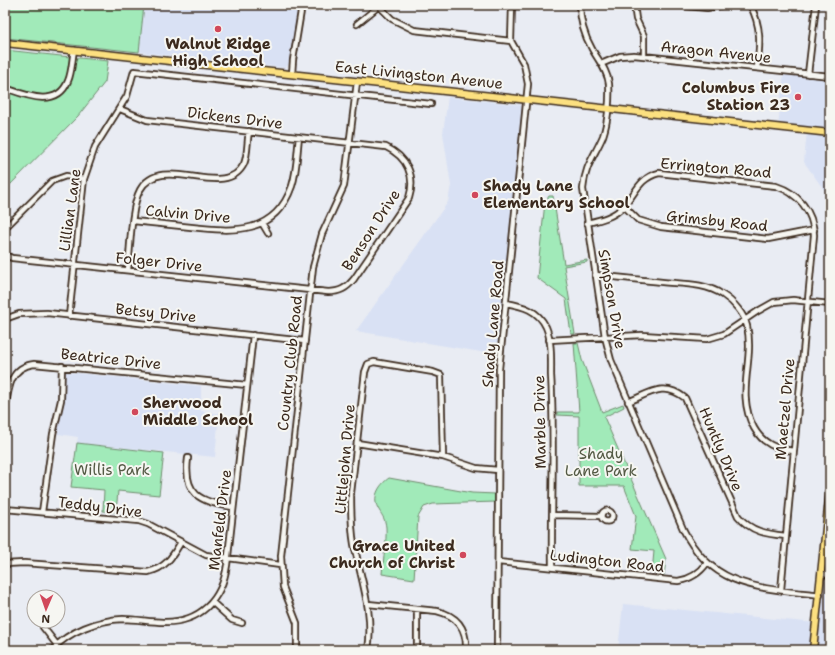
<svg xmlns="http://www.w3.org/2000/svg" width="835" height="655" viewBox="0 0 835 655" font-family="'Shantell Sans',sans-serif">
<rect width="100%" height="100%" fill="#e9ecf3"/>
<filter id="ink" filterUnits="userSpaceOnUse"><feTurbulence type="fractalNoise" baseFrequency=".025" numOctaves="2"/><feDisplacementMap in="SourceGraphic" scale="8" xChannelSelector="R" yChannelSelector="G"/><feConvolveMatrix kernelMatrix="1 2 1 2 8 2 1 2 1" color-interpolation-filters="sRGB"/></filter>
<g filter="url(#ink)">
<!-- built -->
<path fill="#d9e1f4" d="M 144,5 L 300,5 L 289,64 L 285,68 L 139,52 Z
M 784,71 L 830,76 L 830,198 L 804,162 L 807,131 L 778,128 Z
M 448,97 L 522,105 L 524,108 L 499,355 L 356,331 L 448,202 L 451,185 L 443,133 Z
M 66,372 L 201,386 L 201,411 L 219,414 L 215,457 L 77,443 L 78,437 L 58,434 Z
M 822,574 L 830,575 L 830,650 L 618,650 L 623,604 L 816,623 Z"/>
<!-- green -->
<path fill="#a1eab9" stroke="#6e8a6c" d="M 5,5 L 144,5 L 139,52 L 5,38 Z
M 5,50 L 108,61 L 105,82 L 78,116 L 5,190 Z
M 549,196 L 553,196 L 564,264 L 587,260 L 587,262 L 564,266 L 575,334 L 571,334 L 566,299 L 537,278 L 545,202 Z
M 574,343 L 578,343 L 582,360 L 602,412 L 623,404 L 624,407 L 604,417 L 666,559 L 664,575 L 652,573 L 654,551 L 632,549 L 636,516 L 624,486 L 579,486 L 579,416 L 557,415 L 557,412 L 579,412 Z
M 77,443 L 164,453 L 159,495 L 118,491 L 116,512 L 103,511 L 104,490 L 71,487 Z
M 389,478 L 472,493 L 496,494 L 496,502 L 433,504 L 424,507 L 418,517 L 414,579 L 382,574 C 383,559 387,542 386,527 C 385,519 383,517 379,510 C 371,498 379,485 389,478 Z"/>
<g fill="none" stroke-linecap="round" stroke-linejoin="round">
<defs>
<path id="minor" d="M 378,5 L 392,19 L 414,30 L 511,41
M 580,5 C 580,21 584,35 592,49 C 598,60 608,71 609,84 C 610,100 608,121 603,136 C 594,157 585,165 583,189 L 605,337 L 611,360 L 683,529 C 712,589 762,588 820,595
M 634,5 L 636,19 L 644,36 L 644,56
M 676,5 L 707,8 L 725,5
M 750,5 C 762,26 760,46 757,68
M 357,24 L 379,6
M 601,64 L 620,56 L 634,55 L 830,76
M 292,74 L 293,60 L 302,5
M 808,74 L 816,5
M 5,88 C 25,95 57,109 68,81 C 72,72 72,60 74,50
M 624,206 L 638,220 L 661,227 L 768,239 L 814,230
M 133,221 C 153,223 172,225 191,227 C 234,232 275,235 292,186 C 297,171 297,153 299,137
M 262,223 L 268,233
M 587,223 C 600,220 614,217 624,206 C 636,193 639,178 659,173 L 776,186 C 798,193 813,211 814,235 L 781,590
M 5,228 L 52,181 L 66,176 L 84,179
M 5,255 L 12,258 L 328,292 C 340,292 347,288 354,279 L 409,198 C 416,176 407,157 386,147 L 147,120 L 120,109
M 128,270 C 130,250 131,206 140,190 C 162,151 225,202 244,164 C 248,154 247,142 249,131
M 595,275 C 617,277 639,280 662,282 C 682,284 706,283 723,295 C 734,302 744,314 747,326 C 755,361 735,393 754,428 C 763,444 776,449 794,451
M 506,303 C 523,306 538,310 546,327 C 552,341 551,360 551,375 C 555,439 551,503 552,567
M 69,316 L 84,179 L 95,147 L 127,96 L 134,71 L 431,104
M 5,319 L 19,314 L 47,313 L 305,341
M 549,340 L 642,335 L 707,339 L 724,334 L 758,311 L 774,302 L 793,300 L 830,304
M 628,402 C 650,393 664,381 685,398 L 738,516 C 751,532 767,534 786,536
M 5,412 C 8,391 9,367 34,364 L 247,385
M 357,443 L 443,457 L 476,468 L 498,470
M 188,458 C 183,495 200,502 233,507
M 5,509 L 139,521 L 148,524 L 206,555 L 280,565
M601.5 516a5.5 5.5 0 1 1 11 0a5.5 5.5 0 1 1-11 0Z
M 42,512 L 53,434 L 61,400 L 62,366
M 553,515 L 601,516
M 498,562 L 678,581 C 691,579 700,573 707,563
M 5,564 L 24,563 L 148,572 C 166,568 172,557 181,542
M 822,574 L 830,575
M 212,602 L 232,620 L 242,623
M 368,604 L 437,611 C 458,616 467,629 466,650
M 42,621 L 43,627 L 57,645
M 52,650 C 69,631 98,620 123,619 C 137,619 150,622 163,622 C 200,623 222,600 227,565 L 253,335
M 297,650 L 297,623 L 283,587 L 281,556 L 313,267 L 322,234 L 344,186 L 357,82
M 368,650 C 374,613 361,580 354,544 C 351,527 351,510 351,493 L 365,372 L 368,364 L 374,362 L 433,372 L 441,375 L 443,457
M 417,650 L 417,609
M 497,650 L 499,369 L 528,84 L 524,64 L 511,41 L 512,5"/>
<path id="major" d="M 5,43 L 830,133
M 813,650 L 830,489"/>
</defs>
<!-- minor casing -->
<use href="#minor" stroke="#3b2a1e" stroke-width="8"/>
<!-- major casing -->
<use href="#major" stroke="#3b2a1e" stroke-width="9"/>
<!-- minor -->
<use href="#minor" stroke="#f6f6f2" stroke-width="4.5"/>
<!-- major -->
<use href="#major" stroke="#fce080" stroke-width="6"/>
</g>
</g>
<!-- markers -->
<g fill="#d1495b" stroke="#f6f6f2" stroke-width="1.5">
<circle cx="218" cy="29" r="4"/>
<circle cx="798" cy="97" r="4"/>
<circle cx="475" cy="195" r="4"/>
<circle cx="135" cy="412" r="4"/>
<circle cx="463" cy="555" r="4"/>
</g>
<g text-anchor="middle" dominant-baseline="central" stroke-width="4" stroke-linejoin="round" paint-order="stroke">
<!-- poi labels -->
<g font-size="15" font-weight="bold" fill="#3b2a1e" stroke="#f6f6f2" text-anchor="end">
<text x="218" y="44" text-anchor="middle">Walnut Ridge<tspan x="218" dy="17">High School</tspan></text>
<text x="790" y="88">Columbus Fire<tspan x="790" dy="17">Station 23</tspan></text>
<text x="483" y="186" text-anchor="start">Shady Lane<tspan x="483" dy="17">Elementary School</tspan></text>
<text x="143" y="403" text-anchor="start">Sherwood<tspan x="143" dy="17">Middle School</tspan></text>
<text x="455" y="546">Grace United<tspan x="455" dy="17">Church of Christ</tspan></text>
</g>
<!-- street labels -->
<g font-size="15" fill="#3b2a1e" stroke="#f6f6f2">
<text transform="translate(716 52) rotate(6)">Aragon Avenue</text>
<text transform="translate(419 75) rotate(6)">East Livingston Avenue</text>
<text transform="translate(235 118) rotate(7)">Dickens Drive</text>
<text transform="translate(716 168) rotate(5)">Errington Road</text>
<text transform="translate(70 210) rotate(-82)">Lillian Lane</text>
<text transform="translate(188 214) rotate(5)">Calvin Drive</text>
<text transform="translate(717 221) rotate(6)">Grimsby Road</text>
<text transform="translate(371 230) rotate(-57)">Benson Drive</text>
<text transform="translate(159 262) rotate(6)">Folger Drive</text>
<text transform="translate(612 299) rotate(80)">Simpson Drive</text>
<text transform="translate(156 313) rotate(6)">Betsy Drive</text>
<text transform="translate(493 324) rotate(-85)">Shady Lane Road</text>
<text transform="translate(111 359) rotate(6)">Beatrice Drive</text>
<text transform="translate(290 363) rotate(-84)">Country Club Road</text>
<text transform="translate(785 409) rotate(-85)">Maetzel Drive</text>
<text transform="translate(540 422) rotate(-91)">Marble Drive</text>
<text transform="translate(721 449) rotate(67)">Huntly Drive</text>
<text transform="translate(345 459) rotate(-85)">Littlejohn Drive</text>
<text transform="translate(100 507) rotate(7)">Teddy Drive</text>
<text transform="translate(220 520) rotate(-83)">Manfeld Drive</text>
<text transform="translate(607 561) rotate(6)">Ludington Road</text>
</g>
<!-- park labels -->
<g font-size="15" fill="#545a45" stroke="#f6f6f2">
<text x="601" y="454">Shady<tspan x="601" dy="17">Lane Park</tspan></text>
<text x="112" y="470">Willis Park</text>
</g>
</g>
<!-- margin -->
<rect width="835" height="655" fill="none" stroke="#f6f6f2" stroke-width="20"/>
<rect x="10" y="10" width="815" height="635" fill="none" stroke="#3b2a1e" stroke-width="1.5" filter="url(#ink)"/>
<!-- north arrow -->
<g transform="translate(46 609) rotate(182)"><circle r="19" fill="#f6f6f2" stroke="#aba49d"/>
<path d="M0-3L7 15L0 10L-7 15Z" fill="#d1495b"/>
<text y="-6" font-size="11" font-weight="bold" text-anchor="middle" fill="#3b2a1e">N</text>
</g>
</svg>
